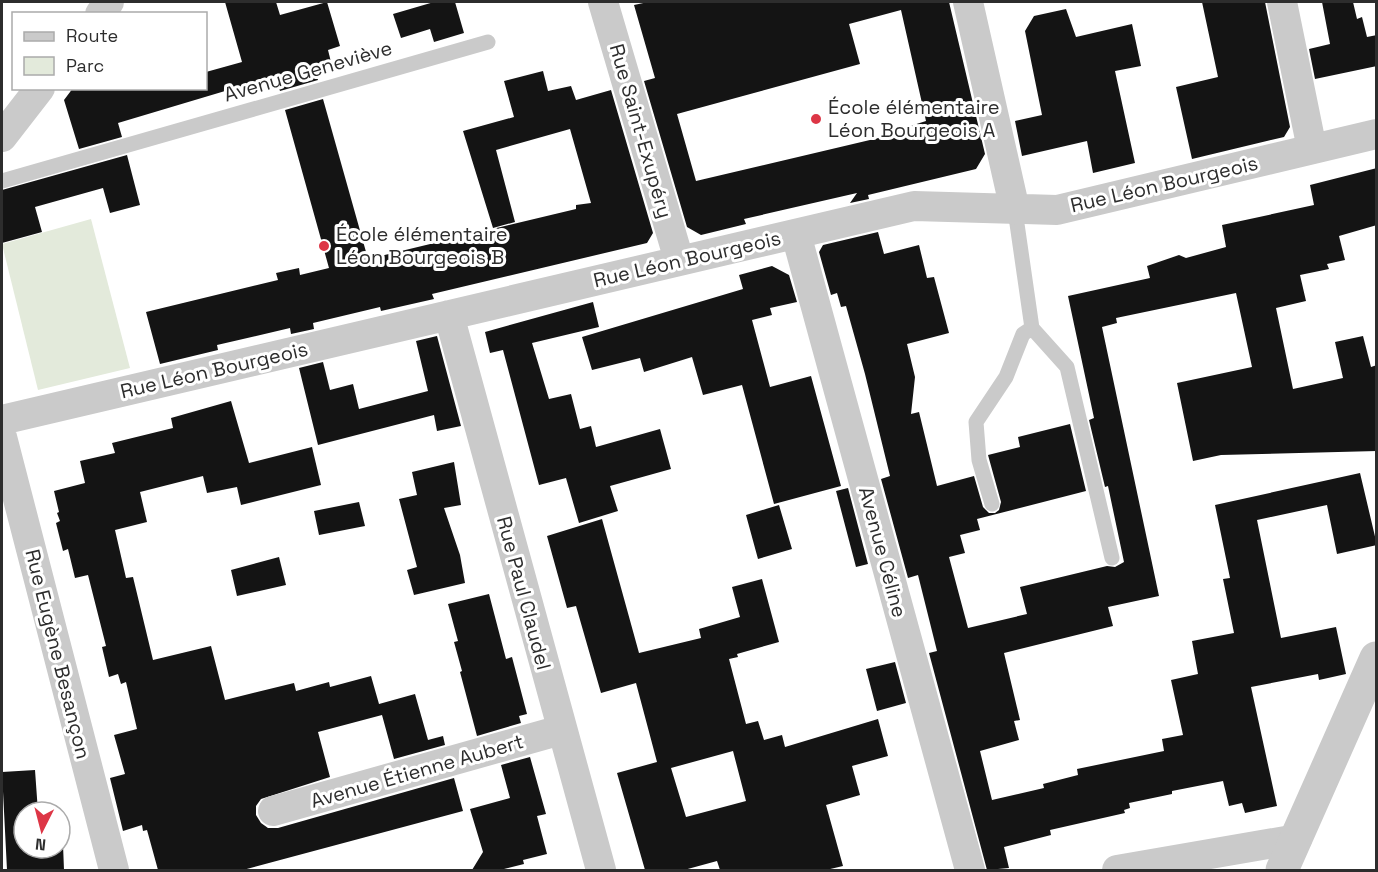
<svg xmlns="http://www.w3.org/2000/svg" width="1378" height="872" viewBox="0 0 1378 872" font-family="'Space Grotesk',sans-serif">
<rect width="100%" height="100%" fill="#fff"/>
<!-- green -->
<path fill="#e3eadb" d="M 91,219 L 130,368 L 38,390 L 2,244 Z"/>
<!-- building -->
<path fill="#141414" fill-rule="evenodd" d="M 225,2 L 276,2 L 280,15 L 327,2 L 340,46 L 328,50 L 331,62 L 314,67 L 318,80 L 280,91 L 275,76 L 118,123 L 122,137 L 79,149 L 64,100 L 73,88 L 206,88 L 206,72 L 242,62 Z
M 434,2 L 455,2 L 464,33 L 434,42 L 430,29 L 401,38 L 393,14 Z
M 648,2 L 949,2 L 985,154 L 976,169 L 868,195 L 869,199 L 850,203 L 857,193 L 744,219 L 746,224 L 701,235 L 687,227 L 644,81 L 655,78 L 634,5 ZM 901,10 L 926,121 L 907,127 L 908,131 L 696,181 L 677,114 L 860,64 L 849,24 Z
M 1202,2 L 1265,2 L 1290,127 L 1284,137 L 1192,159 L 1176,87 L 1218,77 Z
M 1322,2 L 1353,2 L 1357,19 L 1362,17 L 1367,37 L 1377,35 L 1377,66 L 1315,79 L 1309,49 L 1330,44 Z
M 1066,9 L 1076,37 L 1132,24 L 1141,66 L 1115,71 L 1135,163 L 1093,173 L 1087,141 L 1022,156 L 1015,121 L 1042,115 L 1025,31 L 1034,16 Z
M 543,71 L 548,91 L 571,86 L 576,100 L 611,90 L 653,233 L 647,243 L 432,294 L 434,299 L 381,311 L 380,307 L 313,323 L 314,329 L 291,334 L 290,328 L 217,345 L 218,350 L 160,364 L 146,312 L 278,280 L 276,273 L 299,268 L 300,275 L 329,268 L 285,110 L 323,99 L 368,259 L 576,209 L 576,205 L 591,203 L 570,129 L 496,150 L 515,222 L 493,228 L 463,131 L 514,117 L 504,81 Z
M 127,155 L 140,205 L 110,213 L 103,188 L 35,207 L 42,232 L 2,243 L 2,190 Z
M 1377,168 L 1377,225 L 1339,236 L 1345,260 L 1327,264 L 1329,269 L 1300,275 L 1306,301 L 1276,308 L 1293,389 L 1343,378 L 1335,342 L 1363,336 L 1371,367 L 1377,365 L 1377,451 L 1221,455 L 1193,461 L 1177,383 L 1252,367 L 1236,293 L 1116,318 L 1117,323 L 1102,327 L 1159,596 L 1108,607 L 1113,626 L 1004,653 L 1020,720 L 1014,721 L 1019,740 L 980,751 L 992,800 L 1044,788 L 1043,784 L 1078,775 L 1077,769 L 1164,751 L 1162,739 L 1183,735 L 1171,680 L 1198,674 L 1192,641 L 1234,633 L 1223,579 L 1230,578 L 1215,505 L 1360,473 L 1377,545 L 1337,554 L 1327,505 L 1257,520 L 1281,638 L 1336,627 L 1346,674 L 1319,680 L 1318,674 L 1251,687 L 1277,806 L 1245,813 L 1242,803 L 1229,806 L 1223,781 L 1172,791 L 1172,794 L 1129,803 L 1130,808 L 1124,810 L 1125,813 L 1050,830 L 1051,835 L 1004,847 L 1009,868 L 987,870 L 929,653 L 937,651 L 918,575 L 908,578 L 881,479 L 890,476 L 865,374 L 846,306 L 841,307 L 837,293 L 831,295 L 819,252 L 823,245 L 878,232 L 884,254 L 919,245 L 927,278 L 934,277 L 949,333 L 907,344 L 915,377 L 911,414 L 919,412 L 937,486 L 974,476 L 983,507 L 989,513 L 995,513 L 999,510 L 1001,502 L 988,455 L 1020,447 L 1018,437 L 1070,424 L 1086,491 L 977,519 L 980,530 L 960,535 L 965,553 L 949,557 L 968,628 L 1027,614 L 1020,587 L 1107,566 L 1115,567 L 1124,562 L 1108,486 L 1105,487 L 1089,420 L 1094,418 L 1068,296 L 1150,278 L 1147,266 L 1179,255 L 1186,258 L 1226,247 L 1222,225 L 1314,205 L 1310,185 Z
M 772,266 L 789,275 L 797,302 L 770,308 L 772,315 L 752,320 L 770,387 L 811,376 L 841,486 L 774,504 L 742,385 L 703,395 L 692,357 L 644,372 L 640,358 L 592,370 L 582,337 L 743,289 L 739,275 Z
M 593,302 L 599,327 L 532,343 L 549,399 L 571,394 L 580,429 L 591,426 L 596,447 L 660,429 L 671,469 L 610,486 L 618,511 L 579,523 L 566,478 L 539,485 L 503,350 L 490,353 L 485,332 Z
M 437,336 L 461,426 L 437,431 L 434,415 L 318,445 L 299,368 L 323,362 L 330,390 L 353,384 L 359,409 L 428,391 L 416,341 Z
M 231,401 L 249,463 L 312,447 L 321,485 L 241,505 L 237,487 L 207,493 L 203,476 L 140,492 L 147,522 L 115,530 L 126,578 L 133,577 L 153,660 L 211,646 L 225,700 L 294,683 L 296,691 L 329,682 L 330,687 L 371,676 L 379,704 L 415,694 L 428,740 L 443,736 L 445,745 L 394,759 L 382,715 L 318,732 L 330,777 L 261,799 L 256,806 L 256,815 L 261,823 L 268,828 L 278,828 L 454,778 L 463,811 L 243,870 L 158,870 L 147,830 L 143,831 L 142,825 L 123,831 L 110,778 L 125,774 L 114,735 L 137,729 L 126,682 L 121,684 L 118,674 L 109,677 L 102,647 L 106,646 L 88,575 L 75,578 L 68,549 L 63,551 L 56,523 L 60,521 L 57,513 L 59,512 L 54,491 L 85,483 L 80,461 L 115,453 L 112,443 L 173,428 L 171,418 Z
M 454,462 L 461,505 L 444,508 L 460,555 L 465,583 L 414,595 L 407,570 L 417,567 L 399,499 L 417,495 L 412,472 Z
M 848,488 L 868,564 L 856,567 L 836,491 Z
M 359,502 L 365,526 L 319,535 L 314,511 Z
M 779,505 L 792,549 L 758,559 L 746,515 Z
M 602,519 L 639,653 L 701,638 L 699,629 L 740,617 L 732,587 L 762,579 L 779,642 L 737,654 L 738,657 L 729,659 L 746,724 L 758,721 L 764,740 L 782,735 L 785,747 L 878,719 L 888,756 L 852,766 L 860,795 L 826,805 L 843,866 L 826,870 L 720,870 L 717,861 L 684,870 L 645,870 L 617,773 L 657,762 L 636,683 L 601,693 L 576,606 L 567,608 L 547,536 ZM 733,751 L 746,801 L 686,817 L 671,768 Z
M 279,557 L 286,585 L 237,596 L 231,570 Z
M 489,594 L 506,659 L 512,657 L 527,714 L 519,716 L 521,723 L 477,736 L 460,672 L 462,671 L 454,642 L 458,641 L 448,604 Z
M 895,662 L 906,703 L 877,711 L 866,669 Z
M 530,757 L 546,814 L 537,816 L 547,854 L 523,860 L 524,864 L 500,870 L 472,870 L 483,852 L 470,809 L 510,798 L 501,765 Z
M 35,770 L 38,812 L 24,812 L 24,848 L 60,848 L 62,819 L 64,870 L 7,870 L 2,772 Z"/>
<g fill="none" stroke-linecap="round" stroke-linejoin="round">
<!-- service -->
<path stroke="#cacaca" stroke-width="15" d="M 2,181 L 488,42
M 1015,210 L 1032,328 L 1067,367 L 1112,558
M 992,504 L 979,460 L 976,422 L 1006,377 L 1023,334 L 1032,328"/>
<!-- minor -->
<path stroke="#cacaca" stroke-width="30" d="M 603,2 L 679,260
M 968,2 L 1015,210
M 1282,2 L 1312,149
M 100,14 L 109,2
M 2,137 L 40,88
M 796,234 L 970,870
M 449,315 L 601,870
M 2,420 L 914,206 L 1057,210 L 1376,134
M 2,437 L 114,870
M 273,811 L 561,730
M 1117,870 L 1297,839"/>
<!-- tertiary -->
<path stroke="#cacaca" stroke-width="33" d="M 1282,870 L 1376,658"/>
</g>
<!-- markers -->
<g fill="#dd3646" stroke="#fff" stroke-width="2">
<circle cx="816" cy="119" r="6"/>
<circle cx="324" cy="246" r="6"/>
</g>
<g text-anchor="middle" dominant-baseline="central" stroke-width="6" stroke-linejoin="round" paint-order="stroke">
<!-- street labels -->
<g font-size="20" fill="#2d2d2d" stroke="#fff">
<text transform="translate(308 71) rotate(-16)">Avenue Geneviève</text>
<text transform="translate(641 131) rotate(74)">Rue Saint-Exupéry</text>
<text transform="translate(1164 184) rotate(-13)">Rue Léon Bourgeois</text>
<text transform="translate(687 259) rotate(-13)">Rue Léon Bourgeois</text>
<text transform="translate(214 370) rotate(-13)">Rue Léon Bourgeois</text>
<text transform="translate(883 552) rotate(75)">Avenue Céline</text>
<text transform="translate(524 593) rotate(75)">Rue Paul Claudel</text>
<text transform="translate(58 654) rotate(76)">Rue Eugène Besançon</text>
<text transform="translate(417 771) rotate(-16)">Avenue Étienne Aubert</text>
</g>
<!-- poi labels -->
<g font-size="20" fill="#2d2d2d" stroke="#fff" text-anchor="start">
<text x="828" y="107">École élémentaire<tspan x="828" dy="23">Léon Bourgeois A</tspan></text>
<text x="336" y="234">École élémentaire<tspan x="336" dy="23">Léon Bourgeois B</tspan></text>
</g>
</g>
<!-- border -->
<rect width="1378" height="872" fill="none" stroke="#2d2d2d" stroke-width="6"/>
<!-- legend -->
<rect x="12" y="12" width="195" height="78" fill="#ffffff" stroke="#ababab" stroke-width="1.5"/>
<rect x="24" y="32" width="30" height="9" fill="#cacaca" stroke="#ababab" stroke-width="1.5"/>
<text x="66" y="42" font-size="18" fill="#2d2d2d">Route</text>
<rect x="24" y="57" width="30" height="18" fill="#e3eadb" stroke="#ababab" stroke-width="1.5"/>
<text x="66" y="72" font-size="18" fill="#2d2d2d">Parc</text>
<!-- north arrow -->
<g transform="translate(42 830) rotate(186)"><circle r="28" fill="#ffffff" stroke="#ababab" stroke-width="1.5"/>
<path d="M0-4.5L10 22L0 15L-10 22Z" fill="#dd3646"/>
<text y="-9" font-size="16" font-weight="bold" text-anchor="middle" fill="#2d2d2d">N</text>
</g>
</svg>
